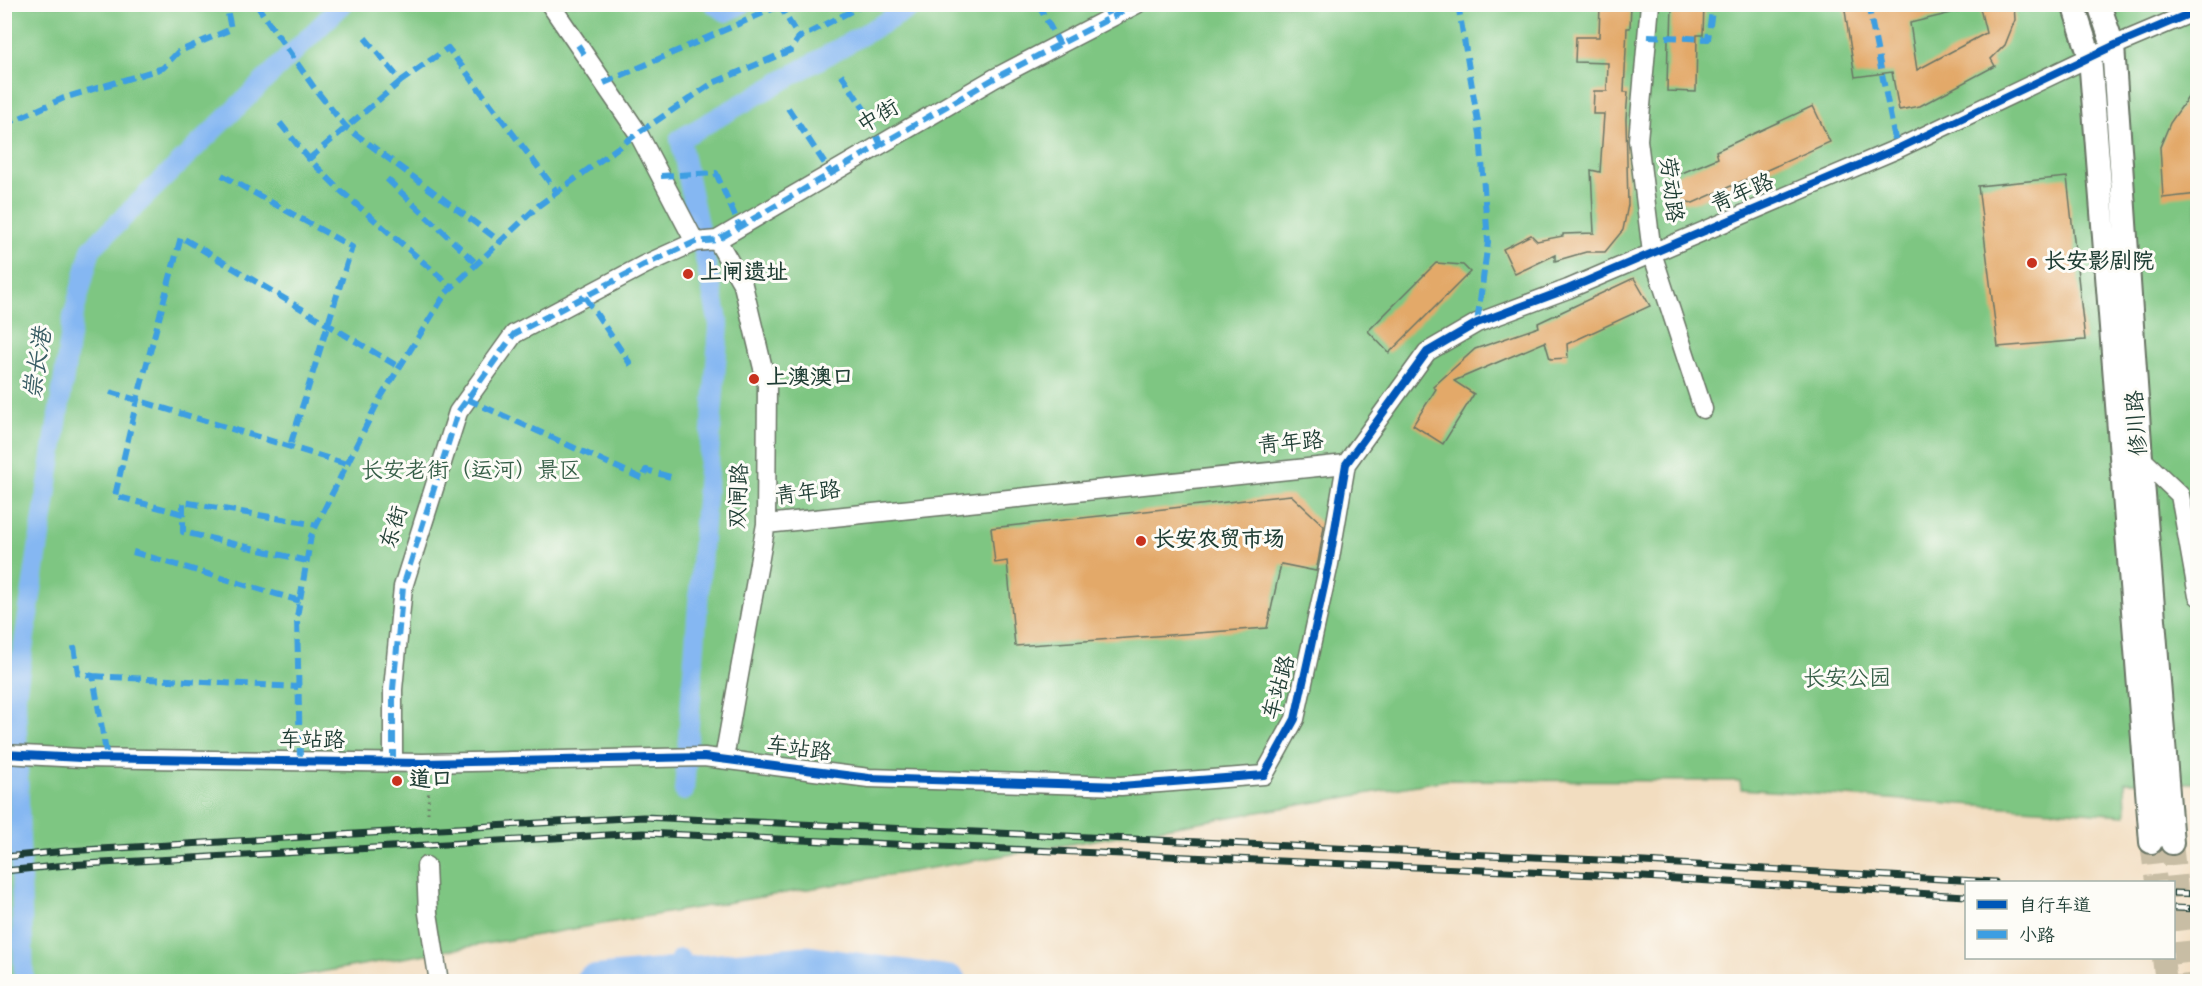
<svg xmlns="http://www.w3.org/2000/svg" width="2202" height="986" viewBox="0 0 2202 986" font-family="Dekko,'LXGW WenKai TC',sans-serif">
<rect width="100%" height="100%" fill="#fdfcf7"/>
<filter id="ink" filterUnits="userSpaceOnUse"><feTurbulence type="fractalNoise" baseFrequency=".0167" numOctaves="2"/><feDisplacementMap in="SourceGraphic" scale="12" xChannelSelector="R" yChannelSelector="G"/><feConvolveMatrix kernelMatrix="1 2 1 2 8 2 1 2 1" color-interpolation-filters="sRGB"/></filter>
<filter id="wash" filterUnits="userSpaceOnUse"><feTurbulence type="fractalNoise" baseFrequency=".008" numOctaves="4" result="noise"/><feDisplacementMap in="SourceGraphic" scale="24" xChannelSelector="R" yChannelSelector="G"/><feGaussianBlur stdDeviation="1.35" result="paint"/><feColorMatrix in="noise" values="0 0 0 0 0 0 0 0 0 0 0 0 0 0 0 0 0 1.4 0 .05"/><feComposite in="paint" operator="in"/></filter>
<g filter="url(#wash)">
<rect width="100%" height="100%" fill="#f2ddc0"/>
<!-- green -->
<path fill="#7ec682" stroke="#4e825b" stroke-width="1.5" d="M 5,5 L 2197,5 L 2197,783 L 2125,782 L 2126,815 L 1741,789 L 1740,781 L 1446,780 L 280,979 L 280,981 L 5,982 Z"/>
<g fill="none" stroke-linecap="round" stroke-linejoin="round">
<!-- canal -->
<path stroke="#85b7f2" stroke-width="20" d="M 714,4 L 726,12 L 742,4
M 684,791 L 719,325 L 680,139 L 917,4
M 680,959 L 681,974
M 24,982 L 16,696 L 73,317 L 91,249 L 343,4"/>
<!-- river -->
<path stroke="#85b7f2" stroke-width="33" d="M 591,982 L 807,962 L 950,982"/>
</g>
<g id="blocks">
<!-- building -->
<path fill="#e3a969" d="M 1600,4 L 1631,4 L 1630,28 L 1627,28 L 1624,92 L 1628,92 L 1626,119 L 1628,205 L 1623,230 L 1605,252 L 1586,252 L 1555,261 L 1555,255 L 1515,274 L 1503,249 L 1531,235 L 1537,241 L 1563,236 L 1563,234 L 1594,233 L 1591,170 L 1600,172 L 1604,114 L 1593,114 L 1594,91 L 1607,91 L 1608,63 L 1575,62 L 1576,37 L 1599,37 Z
M 1672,4 L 1704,4 L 1703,35 L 1697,35 L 1696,92 L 1667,91 L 1668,39 L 1671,39 Z
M 1844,4 L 1963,4 L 1964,10 L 1910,23 L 1917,70 L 1986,33 L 1979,4 L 2014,4 L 2015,20 L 2005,45 L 1991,59 L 1995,66 L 1920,106 L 1899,110 L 1892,72 L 1855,77 Z
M 2198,83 L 2198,194 L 2163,198 L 2160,147 L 2170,123 Z
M 1813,106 L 1830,142 L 1693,203 L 1682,201 L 1675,192 L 1670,178 L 1718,158 L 1716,151 Z
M 2067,177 L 2085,340 L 1998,347 L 1978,186 Z
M 1436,263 L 1463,265 L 1470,272 L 1389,353 L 1368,331 Z
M 1634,278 L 1650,306 L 1567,344 L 1568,358 L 1550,359 L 1545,342 L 1454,381 L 1474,394 L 1443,444 L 1413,425 L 1436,389 L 1433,387 L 1475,349 L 1539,327 L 1538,323 Z
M 1291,495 L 1324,526 L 1318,562 L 1316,571 L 1281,564 L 1267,628 L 1015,646 L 1007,561 L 995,563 L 991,528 Z"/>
</g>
</g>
<g filter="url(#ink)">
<use href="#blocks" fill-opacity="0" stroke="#697565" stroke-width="1.5"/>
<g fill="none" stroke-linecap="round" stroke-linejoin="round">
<!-- major-tunnel -->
<path stroke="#c8bda4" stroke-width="22" stroke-dasharray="22 11" stroke-linecap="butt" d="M 2151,842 L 2156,882
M 2172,843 L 2187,982
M 2163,958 L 2166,982"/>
<defs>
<path id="minor" d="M 550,4 L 638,133 L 695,242
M 1650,4 L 1638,140 L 1652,253 L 1703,409
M 717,240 L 743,285 L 767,385 L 766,524 L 724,759
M 2141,458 L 2180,495 L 2198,596
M 766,524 L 1346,464
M 4,754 L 81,758 L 423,763 L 704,757 L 869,778 L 1121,786 L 1264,775 L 1295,719 L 1329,564 L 1346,464 L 1427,352 L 1477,323 L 1568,289 L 1897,149 L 2113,46 L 2198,10
M 393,762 L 393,689 L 403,587 L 458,412 L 514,334 L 644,265 L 695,242 L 717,240 L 995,78 L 1137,4
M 426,866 L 428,913 L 439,982"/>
<path id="major" d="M 2073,4 L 2090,57 L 2151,842
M 2099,4 L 2113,46 L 2141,458 L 2172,843"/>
</defs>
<!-- minor casing -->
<use href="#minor" stroke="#697565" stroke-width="21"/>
<!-- major casing -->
<use href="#major" stroke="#697565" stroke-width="26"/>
<!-- path -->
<path stroke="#697565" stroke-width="3" stroke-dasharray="1.5 4.5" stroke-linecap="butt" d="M 428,813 L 429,779"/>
<!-- minor -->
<use href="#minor" stroke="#fff" stroke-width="18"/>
<!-- major -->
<use href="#major" stroke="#fff" stroke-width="22"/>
<defs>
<path id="rail" d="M 4,857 L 66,851 L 643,817 L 1644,862 L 1995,882
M 4,871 L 67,865 L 643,833 L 1643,877 L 1966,896
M 2174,893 L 2198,894
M 2174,908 L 2198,909"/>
</defs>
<!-- rail casing -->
<use href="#rail" stroke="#1f3d34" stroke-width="7"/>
<!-- rail -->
<use href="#rail" stroke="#fdfcf7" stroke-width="4.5" stroke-dasharray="14" stroke-linecap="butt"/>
<!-- quiet -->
<path stroke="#3c9ee2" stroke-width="6" stroke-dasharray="12 6" stroke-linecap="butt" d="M 256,4 L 315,89 L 346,127 L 501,242
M 779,4 L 799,38
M 1038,4 L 1060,45
M 1104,4 L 1110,18
M 1458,4 L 1480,134 L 1488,242 L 1477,323
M 1868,4 L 1897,149
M 1648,36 L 1708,39 L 1713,4
M 365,38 L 401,81 L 448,48 L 557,192
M 578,45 L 584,54
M 841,74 L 866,112 L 881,145
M 604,83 L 779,6
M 788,108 L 831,173
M 280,123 L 309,159 L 341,191 L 452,287
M 4,125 L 64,98 L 163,68 L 178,52 L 231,29 L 226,4
M 309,159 L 401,81
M 222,175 L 352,247 L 290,446
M 661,176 L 716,173 L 740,227
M 387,179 L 477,264
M 585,297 L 631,365
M 110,392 L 347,464
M 467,399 L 643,479 L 646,470 L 674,478
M 183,514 L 115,496 L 137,400 L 181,237 L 399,367
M 133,552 L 300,601
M 307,561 L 183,532 L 183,502 L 317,525
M 74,646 L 78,673 L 93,676 L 107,758
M 93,676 L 298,687
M 300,760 L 297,617 L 311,536 L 379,400 L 446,293 L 538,206 L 638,133 L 713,83 L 791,50 L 799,38 L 865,4
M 393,762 L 393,689 L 403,587 L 458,412 L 514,334 L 644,265 L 695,242 L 717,240 L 995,78 L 1137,4"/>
<defs>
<path id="cycleway" d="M 4,754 L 81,758 L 423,763 L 704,757 L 869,778 L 1121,786 L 1264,775 L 1295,719 L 1329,564 L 1346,464 L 1427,352 L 1477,323 L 1568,289 L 1897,149 L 2113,46 L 2198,10"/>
</defs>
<!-- cycleway casing -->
<use href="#cycleway" stroke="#fdfcf7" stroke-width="11"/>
<!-- cycleway -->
<use href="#cycleway" stroke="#0057b8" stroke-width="8"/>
</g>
</g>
<!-- markers -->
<g fill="#c8321e" stroke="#fdfcf7" stroke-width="2">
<circle cx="2032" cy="263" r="6"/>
<circle cx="688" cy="274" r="6"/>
<circle cx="754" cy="379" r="6"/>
<circle cx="1141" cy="541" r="6"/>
<circle cx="397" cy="781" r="6"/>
</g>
<g text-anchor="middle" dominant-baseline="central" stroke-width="6" stroke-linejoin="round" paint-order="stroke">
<!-- street labels -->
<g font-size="22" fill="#1f3d34" stroke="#fdfcf7">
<text transform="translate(879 118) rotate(-30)">中街</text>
<text transform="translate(1669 190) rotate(83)">劳动路</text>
<text transform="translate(1743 195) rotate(-23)">青年路</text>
<text transform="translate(2139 423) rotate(-94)">修川路</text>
<text transform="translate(1291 445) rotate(-5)">青年路</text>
<text transform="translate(808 495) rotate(-6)">青年路</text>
<text transform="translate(741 496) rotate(-88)">双闸路</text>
<text transform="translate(396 528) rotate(-72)">东街</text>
<text transform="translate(1281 688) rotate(-74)">车站路</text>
<text transform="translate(312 742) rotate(1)">车站路</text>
<text transform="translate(799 751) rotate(7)">车站路</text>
</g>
<!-- poi labels -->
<g font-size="22" font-weight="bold" fill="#1f3d34" stroke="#fdfcf7" text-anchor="start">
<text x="2044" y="263">长安影剧院</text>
<text x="700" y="274">上闸遗址</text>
<text x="766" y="379">上澳澳口</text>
<text x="1153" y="541">长安农贸市场</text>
<text x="409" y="781">道口</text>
</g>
<!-- park labels -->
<g font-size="22" fill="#375f48" stroke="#fdfcf7">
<text x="471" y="472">长安老街（运河）景区</text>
<text x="1847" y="680">长安公园</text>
</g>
<!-- water labels -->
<g font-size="24" font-style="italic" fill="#385c64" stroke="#fdfcf7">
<text transform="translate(40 364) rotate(-81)">崇长港</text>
</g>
</g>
<!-- margin -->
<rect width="2202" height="986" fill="none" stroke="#fdfcf7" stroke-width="24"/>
<!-- legend -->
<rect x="1965" y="881" width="210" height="78" fill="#fdfcf7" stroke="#a4b0a9" stroke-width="1.5"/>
<rect x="1977" y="900" width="30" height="9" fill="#0057b8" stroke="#a4b0a9" stroke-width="1.5"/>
<text x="2019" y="911" font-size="18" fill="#1f3d34">自行车道</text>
<rect x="1977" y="930" width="30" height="9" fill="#3c9ee2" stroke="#a4b0a9" stroke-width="1.5"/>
<text x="2019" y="941" font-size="18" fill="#1f3d34">小路</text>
</svg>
